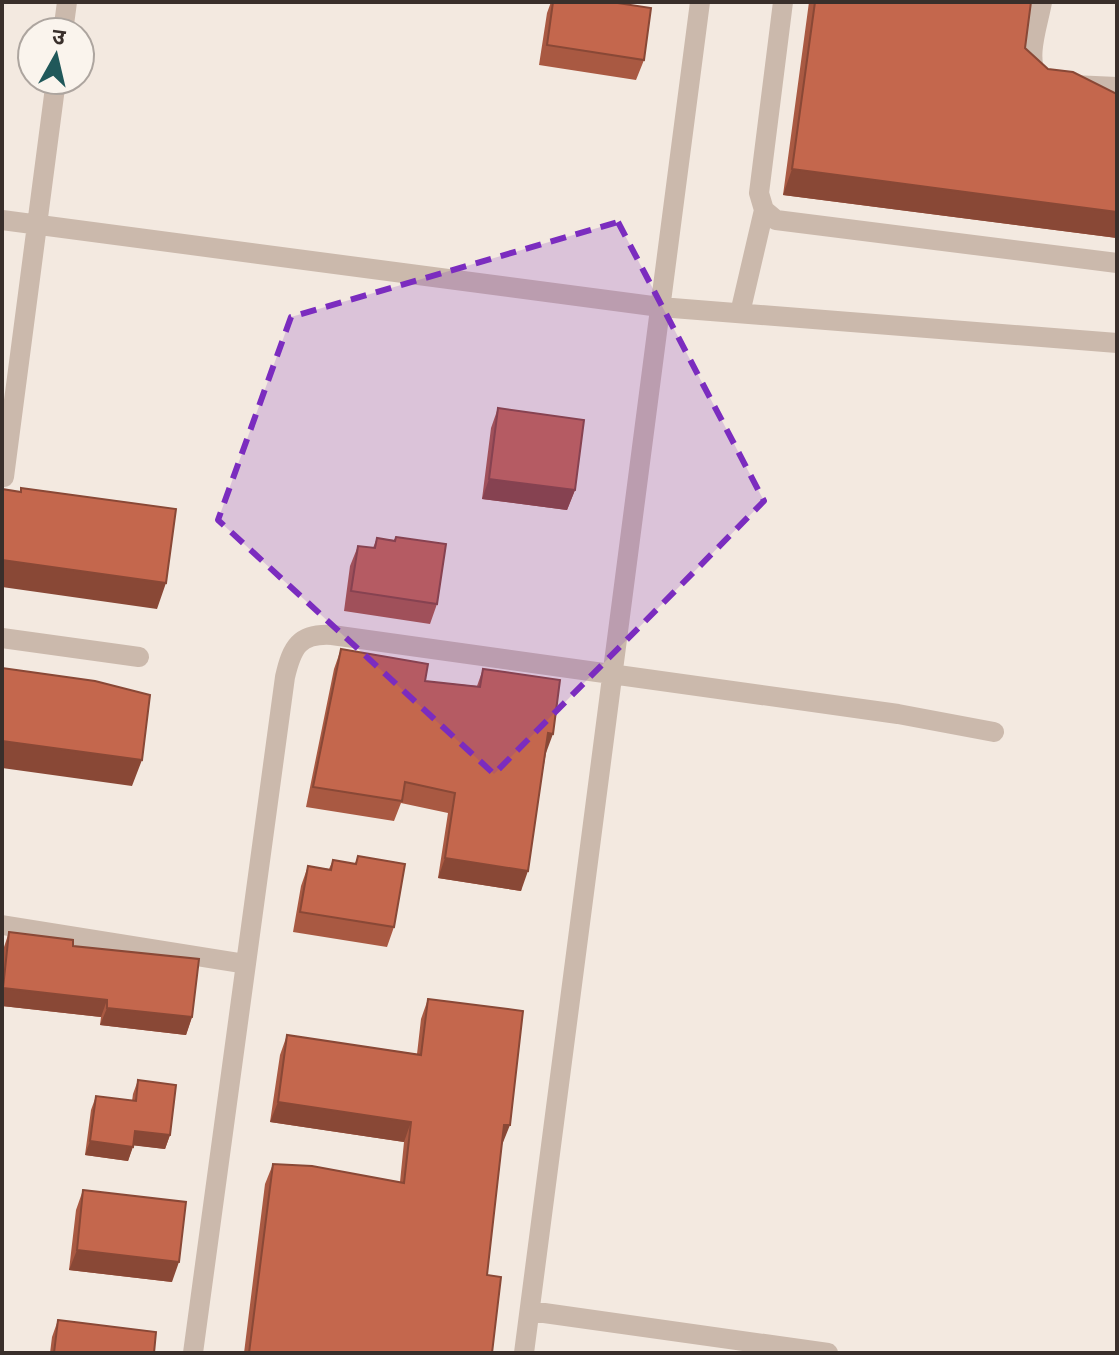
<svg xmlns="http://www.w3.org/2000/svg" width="1119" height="1355" viewBox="0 0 1119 1355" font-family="Raleway,'Noto Sans Devanagari',sans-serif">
<rect width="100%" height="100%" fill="#f3e9e0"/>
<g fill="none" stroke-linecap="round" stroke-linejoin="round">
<!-- minor -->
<path stroke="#cbb9ac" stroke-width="20" d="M 783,2 L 759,193 L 764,210 L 776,220 L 1117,263
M 63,32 L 67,2
M 1038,79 C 1025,58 1038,25 1042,2
M 1073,85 L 1117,87
M 2,220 L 660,307 L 1117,343
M 740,313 L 764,210
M 4,477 L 56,80
M 2,638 L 139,657
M 2,925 L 246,964
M 530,1311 L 828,1353
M 193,1353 L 285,677 C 292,647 299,633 332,635 L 898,714 L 994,732
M 524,1353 L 700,2"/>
</g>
<!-- wall -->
<path fill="#a95942" d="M 551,2 L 611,2 L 644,60 L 636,80 L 539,65 L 547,13 Z
M 809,2 L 1031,2 L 1025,48 L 1048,69 L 1117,94 L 1117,238 L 783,195 Z
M 498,408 L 575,490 L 567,510 L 482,499 L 491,428 Z
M 396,537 L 437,604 L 430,624 L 344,611 L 350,566 L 358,546 L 373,548 L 377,538 L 394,540 Z
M 341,649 L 425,681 L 477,686 L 483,669 L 546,753 L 521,891 L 438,878 L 448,813 L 401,803 L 394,821 L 306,807 L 334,669 Z
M 358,856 L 394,927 L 387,947 L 293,932 L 301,886 L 308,866 L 329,869 L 333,860 L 355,864 Z
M 9,932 L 73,946 L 192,1017 L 186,1035 L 100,1025 L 101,1017 L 2,1006 L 2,959 L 3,950 Z
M 428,999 L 502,1145 L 487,1275 L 492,1353 L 244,1353 L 265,1184 L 273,1164 L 400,1182 L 404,1142 L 270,1122 L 280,1055 L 287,1035 L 417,1054 L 421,1019 Z
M 138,1080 L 170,1135 L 165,1149 L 133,1145 L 128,1161 L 85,1155 L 91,1110 L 96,1096 L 132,1101 L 133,1094 Z
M 83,1190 L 172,1282 L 69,1270 L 76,1210 Z
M 58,1320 L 154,1353 L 50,1353 L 52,1337 Z"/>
<!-- shaded-wall -->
<path fill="#894836" d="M 792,169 L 1117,212 L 1117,238 L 783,195 Z
M 489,479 L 575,490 L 567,510 L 482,499 Z
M 2,560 L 166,583 L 157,609 L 2,587 Z
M 548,733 L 553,734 L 546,753 L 540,753 Z
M 2,741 L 142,760 L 132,786 L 2,768 Z
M 445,858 L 528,871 L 521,891 L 438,878 Z
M 3,988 L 107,1000 L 101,1017 L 2,1006 Z
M 107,1008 L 192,1017 L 186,1035 L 100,1025 Z
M 278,1102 L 411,1122 L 404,1142 L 270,1122 Z
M 504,1125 L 510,1125 L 502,1145 Z
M 135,1131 L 170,1135 L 165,1149 L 130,1145 Z
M 90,1141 L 133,1147 L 128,1161 L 85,1155 Z
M 77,1250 L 179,1262 L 172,1282 L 69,1270 Z"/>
<!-- building -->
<path fill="#c4674d" stroke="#894836" stroke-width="2" d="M 553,2 L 611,2 L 651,8 L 644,60 L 547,45 Z
M 815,2 L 1031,2 L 1025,48 L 1048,69 L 1073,72 L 1117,94 L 1117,212 L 792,169 Z
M 498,408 L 584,420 L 575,490 L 489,479 Z
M 21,488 L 176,509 L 166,583 L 2,560 L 2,489 L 21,492 Z
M 396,537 L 446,544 L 437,604 L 351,591 L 358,546 L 375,548 L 377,538 L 395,541 Z
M 341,649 L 428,664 L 425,681 L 480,687 L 483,669 L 560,680 L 553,734 L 548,733 L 528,871 L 445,858 L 455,793 L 405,782 L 402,801 L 313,787 Z
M 2,668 L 95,681 L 150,695 L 142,760 L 2,741 Z
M 358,856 L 405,864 L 394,927 L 300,912 L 308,866 L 331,870 L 333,860 L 356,864 Z
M 9,932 L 73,940 L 73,946 L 199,959 L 192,1017 L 107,1008 L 107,1000 L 3,988 Z
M 428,999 L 523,1011 L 510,1125 L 504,1125 L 487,1275 L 501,1277 L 492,1353 L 249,1353 L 273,1164 L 312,1166 L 404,1183 L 411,1122 L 278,1102 L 287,1035 L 421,1055 Z
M 138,1080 L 176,1085 L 170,1135 L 135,1131 L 133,1147 L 90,1141 L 96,1096 L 136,1101 Z
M 83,1190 L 186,1202 L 179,1262 L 77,1250 Z
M 58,1320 L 156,1332 L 154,1353 L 54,1353 Z"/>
<!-- marked area -->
<path fill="#7b2cbf" fill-opacity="0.2" stroke="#7b2cbf" stroke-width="6" stroke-dasharray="16 10" stroke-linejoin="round" d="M 618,222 L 764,501 L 494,774 L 218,520 L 291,317 Z"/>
<!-- border -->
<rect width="1119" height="1355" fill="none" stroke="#392f2b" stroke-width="8"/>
<!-- north arrow -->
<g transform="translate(56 56) rotate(8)"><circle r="38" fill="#faf4ed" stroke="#ada59f" stroke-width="2"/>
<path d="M0-6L14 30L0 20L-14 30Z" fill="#20585a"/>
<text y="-12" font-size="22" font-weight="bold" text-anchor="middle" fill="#392f2b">उ</text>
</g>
</svg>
